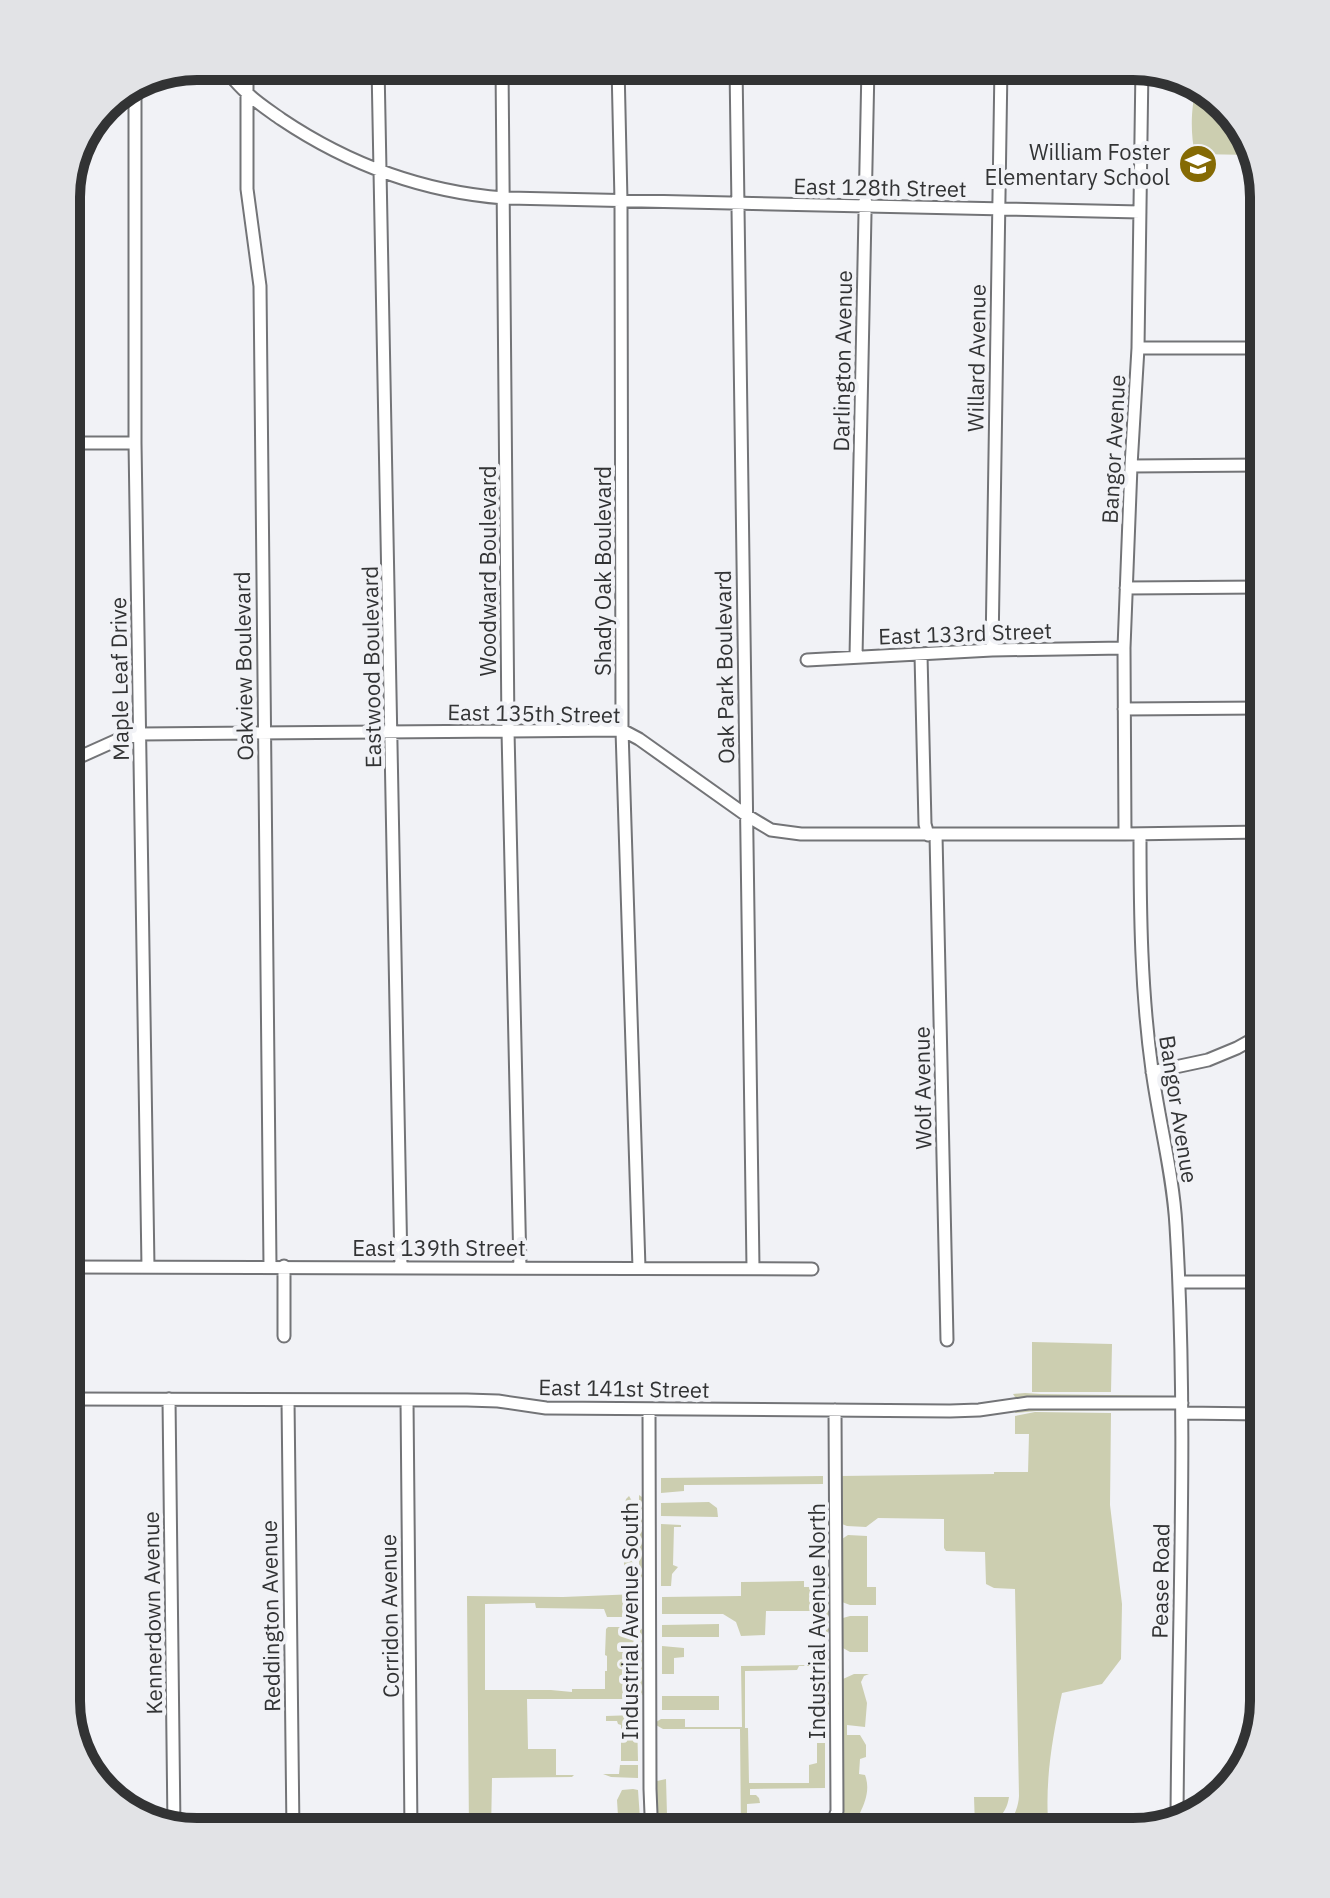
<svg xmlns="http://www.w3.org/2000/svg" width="1330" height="1898" viewBox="0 0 1330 1898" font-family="'IBM Plex Sans',sans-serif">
<rect width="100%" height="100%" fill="#f1f2f6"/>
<!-- green -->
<path fill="#ccceb0" d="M 1197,85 L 1205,88 L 1247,132 L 1253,155 L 1195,154 C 1190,133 1191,105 1197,85 Z
M 1032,1342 L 1112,1344 L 1111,1392 L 1032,1392 Z
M 1025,1393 L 1041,1394 L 1172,1396 L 1166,1398 L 1015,1397 L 1013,1394 Z
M 1148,1408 L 1172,1410 L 1036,1411 L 1015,1413 L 1016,1410 L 1031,1409 Z
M 1035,1412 L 1111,1413 L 1110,1505 L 1122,1604 L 1121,1659 L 1102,1684 L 1062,1693 C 1052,1739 1044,1785 1049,1832 L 998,1832 C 1011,1823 1018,1812 1019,1796 L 1015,1589 L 994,1588 L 986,1584 L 985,1552 L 946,1551 L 944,1548 L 944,1519 L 878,1518 L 866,1527 L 847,1526 L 842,1524 L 841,1476 L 994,1474 L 994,1472 L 1028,1472 L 1029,1434 L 1015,1434 L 1015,1416 Z
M 823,1476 L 823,1484 L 684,1485 L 684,1491 L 661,1493 L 661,1478 Z
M 1264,1491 L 1264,1593 L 1256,1581 L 1255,1545 L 1250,1531 L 1257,1493 Z
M 639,1495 L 642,1497 L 643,1577 L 639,1581 Z
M 629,1496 L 632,1501 L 637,1500 L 637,1576 L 633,1576 L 631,1581 L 626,1578 L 624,1572 L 624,1508 L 626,1499 Z
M 709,1502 L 717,1508 L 718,1517 L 661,1516 L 661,1503 Z
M 661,1524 L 681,1525 L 681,1527 L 674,1527 L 673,1565 L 678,1567 L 672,1574 L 671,1586 L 661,1586 Z
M 848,1535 L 867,1536 L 867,1587 L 876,1587 L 876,1605 L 850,1605 L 842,1602 L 842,1539 Z
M 813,1566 L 823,1566 L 824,1625 L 812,1625 L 810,1611 L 766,1611 L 765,1635 L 741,1636 L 736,1622 L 723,1614 L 662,1614 L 662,1597 L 741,1596 L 741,1582 L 804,1581 L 804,1587 L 811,1587 L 811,1569 Z
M 825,1567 L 829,1569 L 830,1630 L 826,1634 Z
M 637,1594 L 637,1617 L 607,1617 L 604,1609 L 536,1608 L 535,1603 L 485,1604 L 485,1690 L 551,1690 L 572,1692 L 572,1689 L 605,1689 L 605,1671 L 607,1671 L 607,1656 L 605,1655 L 606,1629 L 608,1627 L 637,1627 L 637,1699 L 527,1699 L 528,1749 L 556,1749 L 556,1775 L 574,1775 L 572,1777 L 492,1778 L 491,1832 L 469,1832 L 467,1596 L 563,1597 Z
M 850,1616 L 868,1616 L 868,1652 L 850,1652 L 843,1648 L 843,1618 Z
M 719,1624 L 719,1637 L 662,1637 L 662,1625 Z
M 640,1627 L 643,1630 L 644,1693 L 640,1698 Z
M 662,1646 L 684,1648 L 684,1657 L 674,1658 L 674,1674 L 662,1674 Z
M 810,1657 L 824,1657 L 825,1666 L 826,1666 L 826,1658 L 830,1660 L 830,1666 L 820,1670 L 818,1666 L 799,1666 L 797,1670 L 745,1671 L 745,1728 L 748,1728 L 749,1783 L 809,1783 L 809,1765 L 817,1763 L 817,1743 L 825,1743 L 825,1788 L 750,1789 L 750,1795 L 756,1795 L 759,1798 L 760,1803 L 747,1804 L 747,1832 L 741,1832 L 740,1729 L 663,1729 L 656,1725 L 656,1722 L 661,1719 L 685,1719 L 685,1727 L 742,1727 L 741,1666 L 810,1665 Z
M 854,1674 L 869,1674 L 864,1676 L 861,1682 L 867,1703 L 865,1727 L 847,1725 L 847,1735 L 860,1735 L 866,1745 L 866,1757 L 860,1759 L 859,1774 L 865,1775 C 870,1788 866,1801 860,1813 L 867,1820 L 864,1828 L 847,1827 L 842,1821 L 844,1805 L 843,1679 Z
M 812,1681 L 825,1681 L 830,1683 L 830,1706 L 823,1707 L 822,1702 L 813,1702 Z
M 662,1696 L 719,1696 L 719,1710 L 662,1710 Z
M 635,1715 L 637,1716 L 638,1761 L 621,1761 L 621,1725 L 618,1724 L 617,1721 L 606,1721 L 606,1716 Z
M 620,1765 L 638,1765 L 638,1778 L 611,1777 L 603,1774 L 619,1774 Z
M 666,1779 L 667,1815 L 675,1832 L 664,1832 L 657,1811 L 657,1781 Z
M 633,1789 L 638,1790 L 640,1819 L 643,1832 L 619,1832 L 617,1800 L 622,1790 Z
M 974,1797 L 1009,1797 C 1006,1817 993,1824 975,1827 Z"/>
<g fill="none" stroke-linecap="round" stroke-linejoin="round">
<defs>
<path id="minor" d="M 222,66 C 230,75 238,85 247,93 C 257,103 270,111 281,119 C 348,164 424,192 504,198 L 1140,212
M 247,66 L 247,189 L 260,286 L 270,1266
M 378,66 L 401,1267
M 502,66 L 508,731 L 520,1268
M 618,66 L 621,201 L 622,730 L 639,1268
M 736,66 L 753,1268
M 135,89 L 135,443 L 148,1267
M 1138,348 L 1264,348
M 66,443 L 135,443
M 1131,466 L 1264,465
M 1126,588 L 1264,587
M 992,650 L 1001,66
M 921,655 L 925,824 L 928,835
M 856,657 L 868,66
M 807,660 L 992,650 L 1124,648
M 1124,709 L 1264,708
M 66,763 L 115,741 L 140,734 L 622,730 L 639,739 L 746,815 L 771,830 L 801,834 L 1125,834 L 1264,832
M 1125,834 L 1124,648 L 1131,466 L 1138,348 L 1142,66
M 1140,834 C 1140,913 1141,991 1152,1070 C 1159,1122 1173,1173 1176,1226 C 1188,1424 1178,1622 1177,1820
M 936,835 L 947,1340
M 1152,1072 L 1208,1060 L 1237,1048 L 1264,1033
M 284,1266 L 284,1336
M 66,1267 L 812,1269
M 1179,1282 L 1264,1282
M 66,1399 L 467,1400 L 498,1401 L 546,1408 L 950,1411 L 979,1410 L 1028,1403 L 1182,1403
M 169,1399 L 174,1827
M 288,1400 L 293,1832
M 407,1400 L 411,1832
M 649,1409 L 650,1789 L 651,1814 L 656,1832
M 1182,1413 L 1264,1414
M 830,1832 L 837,1811 L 835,1410"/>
</defs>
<!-- minor casing -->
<use href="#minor" stroke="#737477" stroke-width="15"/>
<!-- minor -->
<use href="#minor" stroke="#fff" stroke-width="11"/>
</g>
<!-- icons -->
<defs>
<symbol id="school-disc" viewBox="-11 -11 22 22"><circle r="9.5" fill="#856a04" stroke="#f1f2f6"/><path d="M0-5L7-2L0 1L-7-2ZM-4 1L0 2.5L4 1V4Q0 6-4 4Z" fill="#fff"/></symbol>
</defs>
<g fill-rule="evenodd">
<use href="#school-disc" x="1176" y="142" width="44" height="44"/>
</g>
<g text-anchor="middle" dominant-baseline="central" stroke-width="8" stroke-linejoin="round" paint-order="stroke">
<!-- poi labels -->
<g font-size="22" fill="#323334" stroke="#f1f2f6" text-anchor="end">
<text x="1170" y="151">William Foster<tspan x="1170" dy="25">Elementary School</tspan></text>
</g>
<!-- street labels -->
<g font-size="22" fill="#323334" stroke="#f1f2f6">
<text transform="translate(880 187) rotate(1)">East 128th Street</text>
<text transform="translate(976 358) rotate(-89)">Willard Avenue</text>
<text transform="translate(842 361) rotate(-89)">Darlington Avenue</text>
<text transform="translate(1113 449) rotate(-87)">Bangor Avenue</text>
<text transform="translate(487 571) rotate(-90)">Woodward Boulevard</text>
<text transform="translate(602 571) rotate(-90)">Shady Oak Boulevard</text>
<text transform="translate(965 633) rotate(-2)">East 133rd Street</text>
<text transform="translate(243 666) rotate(-91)">Oakview Boulevard</text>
<text transform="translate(371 667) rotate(-91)">Eastwood Boulevard</text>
<text transform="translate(724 667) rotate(-91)">Oak Park Boulevard</text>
<text transform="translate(119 679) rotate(-91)">Maple Leaf Drive</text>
<text transform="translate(534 713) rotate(1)">East 135th Street</text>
<text transform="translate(922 1088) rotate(-91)">Wolf Avenue</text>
<text transform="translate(1179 1109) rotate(81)">Bangor Avenue</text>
<text x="439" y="1247">East 139th Street</text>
<text transform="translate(624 1388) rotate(1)">East 141st Street</text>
<text transform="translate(1160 1581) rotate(-89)">Pease Road</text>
<text transform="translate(152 1613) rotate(-91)">Kennerdown Avenue</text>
<text transform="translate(270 1616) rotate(-91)">Reddington Avenue</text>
<text transform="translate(389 1616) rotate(-91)">Corridon Avenue</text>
<text transform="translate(629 1621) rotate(-90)">Industrial Avenue South</text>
<text transform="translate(816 1621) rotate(-90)">Industrial Avenue North</text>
</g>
</g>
<!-- crop -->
<path d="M0 0H1330V1898H0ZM197 80H1133A117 117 0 0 1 1250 197V1701A117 117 0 0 1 1133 1818H197A117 117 0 0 1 80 1701V197A117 117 0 0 1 197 80Z" fill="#e2e3e6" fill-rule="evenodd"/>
<path fill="none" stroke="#323334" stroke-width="10" d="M197 80H1133A117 117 0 0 1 1250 197V1701A117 117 0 0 1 1133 1818H197A117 117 0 0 1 80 1701V197A117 117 0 0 1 197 80Z"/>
</svg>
